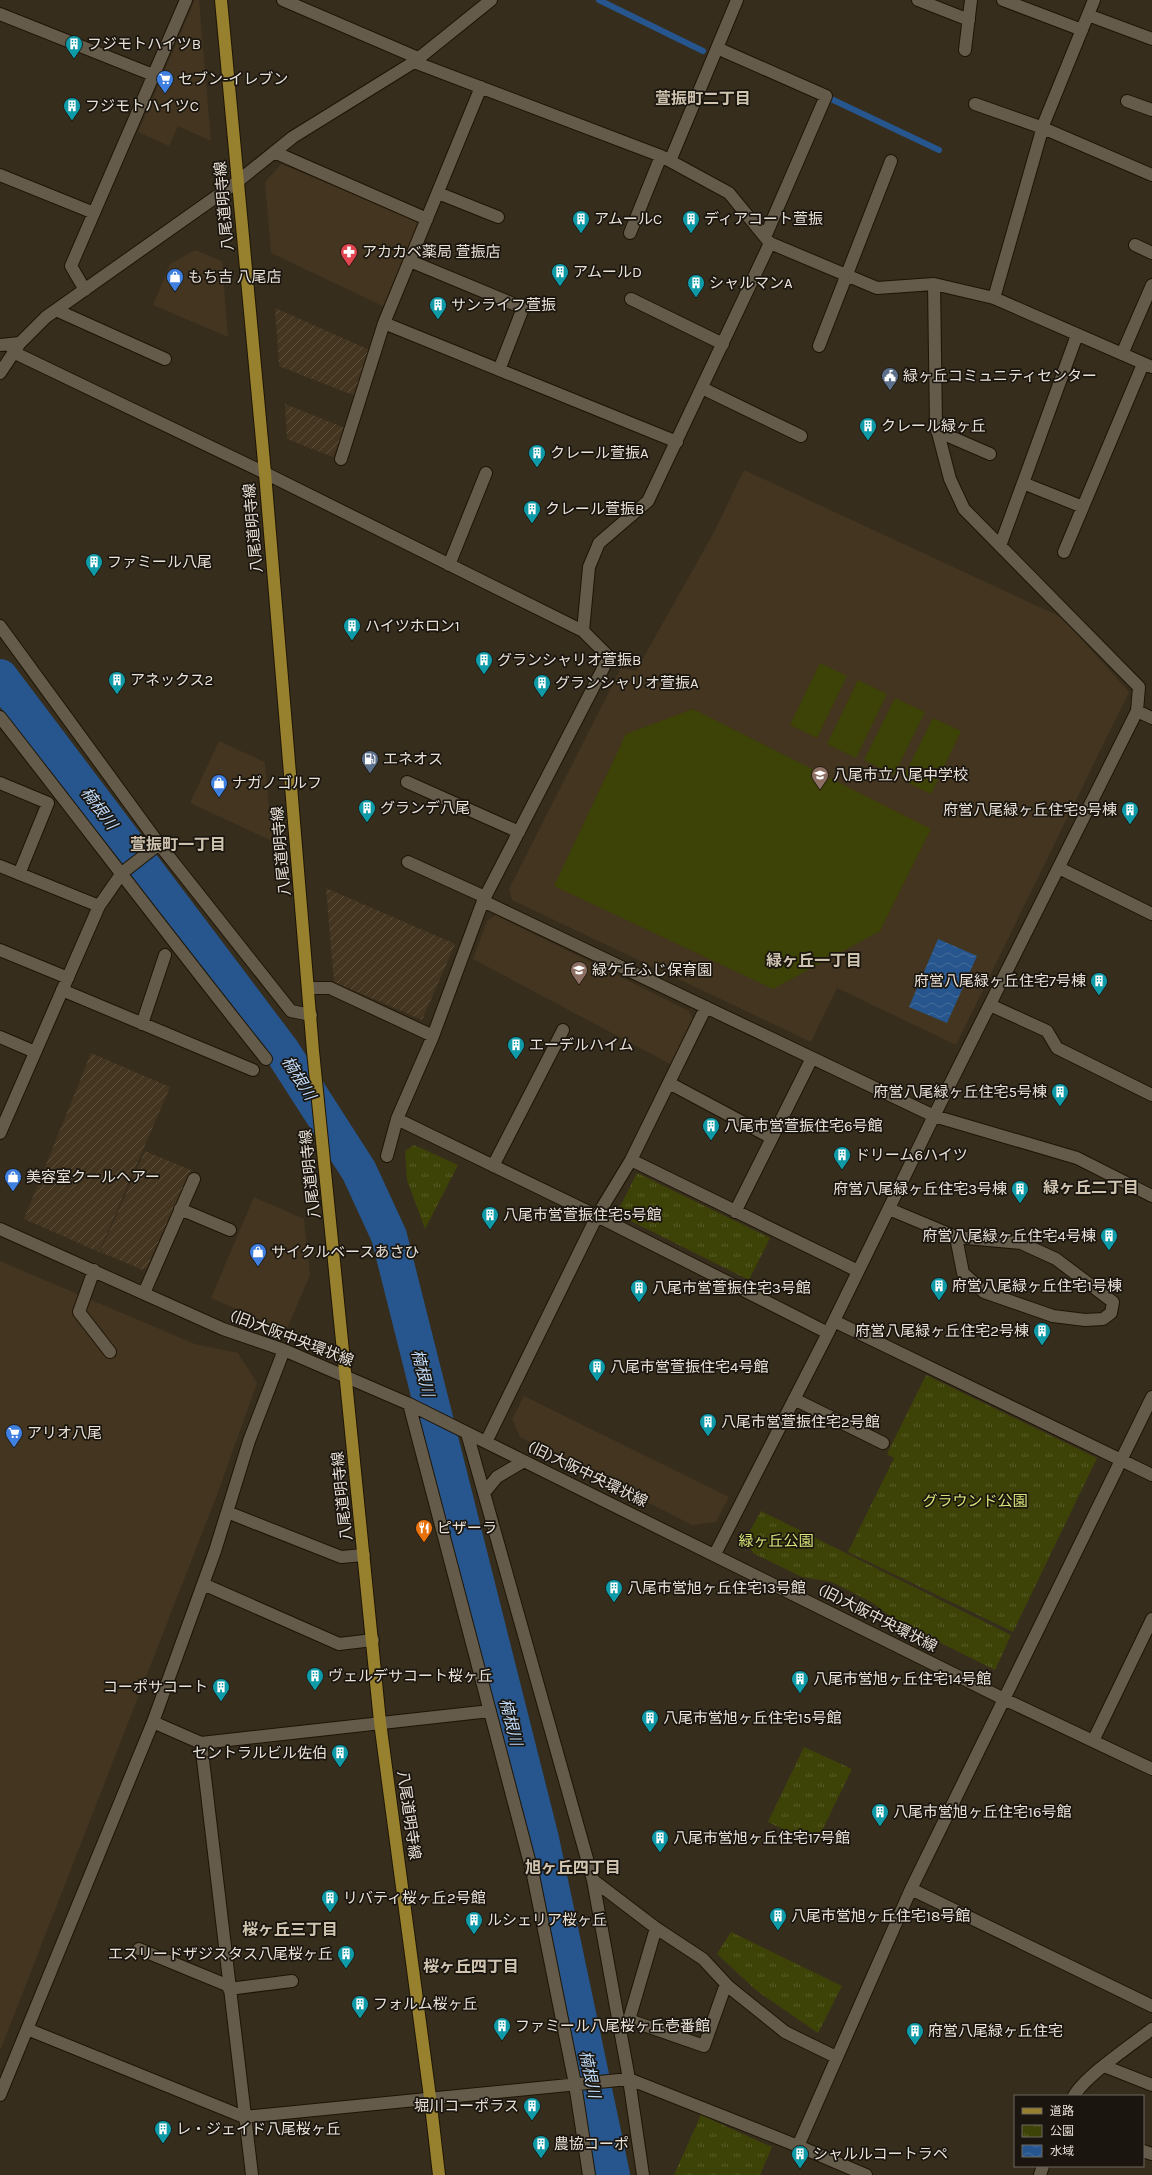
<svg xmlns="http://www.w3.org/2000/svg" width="1152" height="2175" viewBox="0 0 1152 2175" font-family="Karla,'Noto Sans JP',sans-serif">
<defs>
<pattern id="industrial-furrows" width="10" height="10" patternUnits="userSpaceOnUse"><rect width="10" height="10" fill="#43351f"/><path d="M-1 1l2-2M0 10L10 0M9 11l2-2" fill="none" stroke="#5e523f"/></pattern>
<pattern id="park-tufts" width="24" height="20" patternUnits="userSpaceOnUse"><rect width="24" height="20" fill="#3d4207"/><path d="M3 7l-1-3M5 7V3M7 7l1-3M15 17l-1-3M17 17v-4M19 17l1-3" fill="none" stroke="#595d2a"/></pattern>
<pattern id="water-waves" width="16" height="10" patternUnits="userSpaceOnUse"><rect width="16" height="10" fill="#26568d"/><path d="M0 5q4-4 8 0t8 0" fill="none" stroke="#466e9c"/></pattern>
</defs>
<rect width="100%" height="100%" fill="#372d1d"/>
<!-- built -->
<path fill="#43351f" d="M 195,0 L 199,0 L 211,141 L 178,126 L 169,146 L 138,132 Z
M 281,164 L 423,223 L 387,308 L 271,253 L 265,182 Z
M 195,250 L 222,261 L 228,337 L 153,305 L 170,264 Z
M 744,470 L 1063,618 L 1129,692 L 956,1045 L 837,988 L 811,1042 L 512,900 L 509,889 L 621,668 L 636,671 L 714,532 Z
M 219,741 L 265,762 L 272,841 L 190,803 Z
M 496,915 L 689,1011 L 694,1022 L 672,1065 L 473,959 L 487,921 Z
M 254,1197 L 304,1219 L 310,1275 L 286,1331 L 211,1298 Z
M 0,1261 L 195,1344 L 238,1353 L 257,1383 L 217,1495 L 0,2051 Z
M 524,1396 L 729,1497 L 716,1522 L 692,1525 L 520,1437 L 512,1419 Z"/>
<!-- industrial -->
<path fill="url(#industrial-furrows)" d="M 275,308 L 372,351 L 358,397 L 279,366 Z
M 285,404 L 345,428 L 333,457 L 287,439 Z
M 326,888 L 455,944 L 422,1020 L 334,982 Z
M 91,1053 L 170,1087 L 99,1252 L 24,1219 Z
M 145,1151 L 191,1170 L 147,1267 L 143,1270 L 100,1252 Z"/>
<!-- green -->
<path fill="#3d4207" d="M 820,663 L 847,676 L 817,738 L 790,725 Z
M 858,680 L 887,694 L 856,758 L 827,744 Z
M 895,698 L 925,712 L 894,775 L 864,760 Z
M 693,709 L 931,829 L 880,931 L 773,989 L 554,886 L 626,734 Z
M 933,718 L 961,731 L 931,794 L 902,780 Z"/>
<!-- park -->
<path fill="url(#park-tufts)" d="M 414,1145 L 458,1165 L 425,1229 L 407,1180 L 405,1151 Z
M 637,1173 L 770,1238 L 749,1280 L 621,1216 L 619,1209 Z
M 926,1375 L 1097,1458 L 1013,1632 L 848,1552 L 894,1458 L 887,1454 Z
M 761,1511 L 1011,1635 L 995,1670 L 895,1620 L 873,1603 L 832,1582 L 802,1577 L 753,1553 L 746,1538 Z
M 804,1747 L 852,1769 L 815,1845 L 768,1822 Z
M 731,1932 L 842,1986 L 818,2033 L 757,1991 L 717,1954 Z
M 701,2115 L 772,2147 L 760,2175 L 674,2175 Z"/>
<!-- water -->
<path fill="url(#water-waves)" d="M 938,939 L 977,956 L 947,1023 L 909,1007 Z"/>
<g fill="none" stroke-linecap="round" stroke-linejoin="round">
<!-- stream -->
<path stroke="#26568d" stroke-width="6" d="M 599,0 L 703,51
M 829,98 L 939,150"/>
<!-- river -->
<path stroke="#26568d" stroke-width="36" d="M 0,677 L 282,1051 L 359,1171 L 389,1236 L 541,1839 L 612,2175"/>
<defs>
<path id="minor" d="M 283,0 L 418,58
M 918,0 L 969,20
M 1003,0 L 1082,30
M 0,14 L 153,75
M 1088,15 L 1152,39
M 717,48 L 826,96 L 765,237
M 965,50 L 971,0
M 414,62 L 661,156 L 729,193 L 770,243 L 877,288 L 934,284 L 994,298 L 1152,367
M 1127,101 L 1152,110
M 975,104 L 1043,128 L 1152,175
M 274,152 L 427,219
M 670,161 L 737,0
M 0,175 L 94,213
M 438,193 L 498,217
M 630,233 L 661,156
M 1135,245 L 1152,253
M 410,261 L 523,308 L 499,370
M 934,284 L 936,425 L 950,479 L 964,509 L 1139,687 L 1137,711
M 85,290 L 71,266 L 186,0
M 994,298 L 1044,123 L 1094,0
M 631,299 L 723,344
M 56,310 L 165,359
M 384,323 L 677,442
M 0,345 L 20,343
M 819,346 L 891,161
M 13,352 L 265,473 L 583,631 L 609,657 L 483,901 L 433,1036 L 397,1119 L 387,1156
M 1122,354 L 1152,285
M 0,373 L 20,343 L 46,317 L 237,182 L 293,137 L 414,62 L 491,0
M 702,388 L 801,436
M 937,431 L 990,454
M 341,459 L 384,323 L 481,87
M 1023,483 L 1083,507
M 1000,546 L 1077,335
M 1064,552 L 1143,364
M 449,565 L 486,473
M 0,626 L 159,844 L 291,1011 L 311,1015
M 583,631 L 589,567 L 599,543 L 648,501 L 770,243
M 0,717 C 89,831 176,946 266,1059
M 407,782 L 519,832
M 0,783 L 48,803 L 19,874
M 408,862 L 485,897
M 0,866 L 99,906 L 0,1133
M 1059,868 L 1152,914
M 483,901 L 934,1116 L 1077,1158 L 1152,1196
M 99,906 L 122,873 L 159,844
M 0,950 L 68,978
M 309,988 L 330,988 L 433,1036
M 62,990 L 253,1070
M 990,1005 L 1047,1031 L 1057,1048 L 1152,1095
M 142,1024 L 165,955
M 0,1037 L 35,1052
M 669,1083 L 772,1138
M 397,1119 L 597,1216 L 828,1333
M 631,1160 L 858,1271
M 493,1166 L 563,1030
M 180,1209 L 230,1230
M 889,1209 L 956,1237 L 1021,1243 L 1056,1259 L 1113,1302 L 1111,1313 L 1103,1319 L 1085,1320 L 1053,1316 L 984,1292 L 963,1273 L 956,1237
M 735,1212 L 812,1058
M 0,1229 L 223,1329 L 284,1350 L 409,1404 L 1004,1699 L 1152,1769
M 94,1270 L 79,1312 L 110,1352
M 144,1293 L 194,1179
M 834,1321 L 1152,1475
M 794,1399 L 883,1443
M 409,1404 L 533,1875 L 575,2084 L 589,2175
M 467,1433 L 593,1880 L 629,2079 L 643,2175
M 486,1442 L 597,1216 L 631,1160 L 706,1007
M 484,1493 L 497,1477 L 524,1461
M 227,1512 L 341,1557 L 364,1555
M 715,1554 L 828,1333 L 934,1116 L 1137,711 L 1152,718
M 203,1584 L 339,1644 L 373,1640
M 153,1722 L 201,1743 L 252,2175
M 1093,1741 L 1152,1619
M 201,1743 L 490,1711
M 593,1880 L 656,1928 L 703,1959 L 729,1987 L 785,2032 L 836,2057
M 911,1889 L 1152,2006
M 139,1949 L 229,1986
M 229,1989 L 292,1981
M 629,2020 L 704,2046 L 726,1984
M 622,2022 L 629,2020 L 656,1928
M 27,2029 L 244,2117 L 629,2079 L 798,2146 L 866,2175
M 1104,2066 L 1152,2085
M 0,2095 L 153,1722 L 215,1551 L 249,1441 L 284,1350
M 1074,2096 C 1085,2076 1133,2044 1152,2029
M 798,2146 L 911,1889 L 1152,1397
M 1143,2151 L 1152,2154
M 1040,2175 L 1043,2166"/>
<path id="major" d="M 221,0 L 265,473 L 313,1051 L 380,1722 L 430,2097 L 439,2175"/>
</defs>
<!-- minor casing -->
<use href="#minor" stroke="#1e1506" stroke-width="14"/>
<!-- major casing -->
<use href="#major" stroke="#1e1506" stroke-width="14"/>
<!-- minor -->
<use href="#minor" stroke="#655b4a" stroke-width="12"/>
<!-- major -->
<use href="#major" stroke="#97812e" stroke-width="12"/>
</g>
<!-- icons -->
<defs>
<symbol id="building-pin" viewBox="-11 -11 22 30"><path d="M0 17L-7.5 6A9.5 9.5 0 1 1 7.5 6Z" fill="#0f9aa8" stroke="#1a160f"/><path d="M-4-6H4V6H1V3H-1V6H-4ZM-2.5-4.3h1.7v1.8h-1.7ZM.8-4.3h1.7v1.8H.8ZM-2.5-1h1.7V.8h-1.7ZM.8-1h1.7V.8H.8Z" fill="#fff"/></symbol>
<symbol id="supermarket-pin" viewBox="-11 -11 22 30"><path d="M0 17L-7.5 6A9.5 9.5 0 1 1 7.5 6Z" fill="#3f7fe0" stroke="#1a160f"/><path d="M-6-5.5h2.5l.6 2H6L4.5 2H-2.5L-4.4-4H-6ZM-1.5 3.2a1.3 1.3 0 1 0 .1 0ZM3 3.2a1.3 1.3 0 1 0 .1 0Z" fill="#fff"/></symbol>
<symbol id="pharmacy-pin" viewBox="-11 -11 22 30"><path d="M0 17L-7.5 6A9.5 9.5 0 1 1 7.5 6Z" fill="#e0444e" stroke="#1a160f"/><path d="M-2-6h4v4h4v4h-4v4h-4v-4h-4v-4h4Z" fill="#fff"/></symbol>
<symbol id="shop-pin" viewBox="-11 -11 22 30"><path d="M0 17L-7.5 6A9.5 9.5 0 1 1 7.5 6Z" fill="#3f7fe0" stroke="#1a160f"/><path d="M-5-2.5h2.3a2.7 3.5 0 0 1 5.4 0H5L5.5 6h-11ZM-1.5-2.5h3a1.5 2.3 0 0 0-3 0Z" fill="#fff"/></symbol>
<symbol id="civic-pin" viewBox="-11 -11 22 30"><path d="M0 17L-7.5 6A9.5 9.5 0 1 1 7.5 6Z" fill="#5c6f8a" stroke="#1a160f"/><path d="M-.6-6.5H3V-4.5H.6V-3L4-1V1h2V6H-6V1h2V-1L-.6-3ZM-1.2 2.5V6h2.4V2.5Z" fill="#fff"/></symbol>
<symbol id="fuel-pin" viewBox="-11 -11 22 30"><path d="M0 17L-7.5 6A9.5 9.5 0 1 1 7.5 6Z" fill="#5c6f8a" stroke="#1a160f"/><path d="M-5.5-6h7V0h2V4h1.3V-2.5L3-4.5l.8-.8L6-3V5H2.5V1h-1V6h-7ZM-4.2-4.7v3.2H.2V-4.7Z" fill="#fff"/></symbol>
<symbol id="school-pin" viewBox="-11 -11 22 30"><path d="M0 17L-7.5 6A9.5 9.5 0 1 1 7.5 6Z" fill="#8d6e63" stroke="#1a160f"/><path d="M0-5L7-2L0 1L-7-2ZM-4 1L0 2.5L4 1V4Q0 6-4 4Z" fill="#fff"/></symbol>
<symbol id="restaurant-pin" viewBox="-11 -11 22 30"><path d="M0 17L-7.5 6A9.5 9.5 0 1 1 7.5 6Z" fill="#e8710a" stroke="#1a160f"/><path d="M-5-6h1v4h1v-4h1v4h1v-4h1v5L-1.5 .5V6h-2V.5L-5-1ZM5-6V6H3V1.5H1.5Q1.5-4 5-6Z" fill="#fff"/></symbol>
</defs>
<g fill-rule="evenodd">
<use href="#building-pin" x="64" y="34" width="20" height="27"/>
<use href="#supermarket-pin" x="155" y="69" width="20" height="27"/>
<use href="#building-pin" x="62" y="96" width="20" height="27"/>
<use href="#building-pin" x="571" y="209" width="20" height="27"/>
<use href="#building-pin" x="681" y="209" width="20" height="27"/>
<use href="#pharmacy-pin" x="339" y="242" width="20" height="27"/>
<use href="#building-pin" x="550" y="262" width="20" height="27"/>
<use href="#shop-pin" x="165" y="267" width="20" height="27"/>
<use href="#building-pin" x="686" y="273" width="20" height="27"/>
<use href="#building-pin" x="428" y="295" width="20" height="27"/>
<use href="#civic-pin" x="880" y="366" width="20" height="27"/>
<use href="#building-pin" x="858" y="416" width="20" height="27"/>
<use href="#building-pin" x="527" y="443" width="20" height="27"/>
<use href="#building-pin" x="522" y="499" width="20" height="27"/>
<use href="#building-pin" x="84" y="552" width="20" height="27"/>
<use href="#building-pin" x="342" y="616" width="20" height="27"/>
<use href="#building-pin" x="474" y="650" width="20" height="27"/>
<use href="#building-pin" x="107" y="670" width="20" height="27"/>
<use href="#building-pin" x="532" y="673" width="20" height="27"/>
<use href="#fuel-pin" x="360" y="749" width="20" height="27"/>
<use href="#school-pin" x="810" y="765" width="20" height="27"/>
<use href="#shop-pin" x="209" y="773" width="20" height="27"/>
<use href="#building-pin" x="357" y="798" width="20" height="27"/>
<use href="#building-pin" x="1120" y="800" width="20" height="27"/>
<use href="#school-pin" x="569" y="960" width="20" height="27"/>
<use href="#building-pin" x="1089" y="971" width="20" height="27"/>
<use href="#building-pin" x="506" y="1035" width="20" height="27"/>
<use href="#building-pin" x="1050" y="1082" width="20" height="27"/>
<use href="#building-pin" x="701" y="1116" width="20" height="27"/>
<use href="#building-pin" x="832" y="1145" width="20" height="27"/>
<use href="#shop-pin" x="3" y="1167" width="20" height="27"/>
<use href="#building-pin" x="1010" y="1179" width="20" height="27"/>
<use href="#building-pin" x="480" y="1205" width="20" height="27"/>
<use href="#building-pin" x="1099" y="1226" width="20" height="27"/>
<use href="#shop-pin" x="248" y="1242" width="20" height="27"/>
<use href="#building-pin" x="929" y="1276" width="20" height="27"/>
<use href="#building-pin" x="629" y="1278" width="20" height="27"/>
<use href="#building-pin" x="1032" y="1321" width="20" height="27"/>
<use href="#building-pin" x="587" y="1357" width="20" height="27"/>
<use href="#building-pin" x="698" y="1412" width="20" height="27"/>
<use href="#supermarket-pin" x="4" y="1423" width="20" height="27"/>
<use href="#restaurant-pin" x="414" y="1518" width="20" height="27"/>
<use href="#building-pin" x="604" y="1578" width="20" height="27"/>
<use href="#building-pin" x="305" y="1666" width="20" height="27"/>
<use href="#building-pin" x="790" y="1669" width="20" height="27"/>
<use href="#building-pin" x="211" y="1677" width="20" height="27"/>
<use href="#building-pin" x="640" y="1708" width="20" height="27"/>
<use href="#building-pin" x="330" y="1743" width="20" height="27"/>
<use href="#building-pin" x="870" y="1802" width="20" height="27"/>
<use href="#building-pin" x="650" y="1828" width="20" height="27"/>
<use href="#building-pin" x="320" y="1888" width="20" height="27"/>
<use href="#building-pin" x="768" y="1906" width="20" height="27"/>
<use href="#building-pin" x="464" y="1910" width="20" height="27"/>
<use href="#building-pin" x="336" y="1944" width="20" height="27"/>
<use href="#building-pin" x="350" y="1994" width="20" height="27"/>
<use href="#building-pin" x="492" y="2016" width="20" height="27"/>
<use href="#building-pin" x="905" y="2021" width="20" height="27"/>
<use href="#building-pin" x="522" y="2096" width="20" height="27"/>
<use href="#building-pin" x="153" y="2119" width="20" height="27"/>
<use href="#building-pin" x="531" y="2134" width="20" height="27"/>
<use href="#building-pin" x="790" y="2144" width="20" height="27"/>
</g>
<g text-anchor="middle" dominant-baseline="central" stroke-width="3.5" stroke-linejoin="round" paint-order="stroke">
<!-- poi labels -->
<g font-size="15" fill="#e8e1d8" stroke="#1a160f" text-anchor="start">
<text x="87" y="44">フジモトハイツB</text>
<text x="178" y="79">セブン-イレブン</text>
<text x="85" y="106">フジモトハイツC</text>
<text x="594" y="219">アムールC</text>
<text x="704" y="219">ディアコート萱振</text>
<text x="362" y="252">アカカベ薬局 萱振店</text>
<text x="573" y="272">アムールD</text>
<text x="188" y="277">もち吉 八尾店</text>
<text x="709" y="283">シャルマンA</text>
<text x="451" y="305">サンライフ萱振</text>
<text x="903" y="376">緑ヶ丘コミュニティセンター</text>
<text x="881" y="426">クレール緑ヶ丘</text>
<text x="550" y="453">クレール萱振A</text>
<text x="545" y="509">クレール萱振B</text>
<text x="107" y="562">ファミール八尾</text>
<text x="365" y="626">ハイツホロン1</text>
<text x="497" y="660">グランシャリオ萱振B</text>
<text x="130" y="680">アネックス2</text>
<text x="555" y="683">グランシャリオ萱振A</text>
<text x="383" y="759">エネオス</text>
<text x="833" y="775">八尾市立八尾中学校</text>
<text x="232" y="783">ナガノゴルフ</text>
<text x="380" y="808">グランデ八尾</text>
<text x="1117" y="810" text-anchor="end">府営八尾緑ヶ丘住宅9号棟</text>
<text x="592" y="970">緑ケ丘ふじ保育園</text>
<text x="1086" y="981" text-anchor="end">府営八尾緑ヶ丘住宅7号棟</text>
<text x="529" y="1045">エーデルハイム</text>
<text x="1047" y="1092" text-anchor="end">府営八尾緑ヶ丘住宅5号棟</text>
<text x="724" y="1126">八尾市営萱振住宅6号館</text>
<text x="855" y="1155">ドリーム6ハイツ</text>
<text x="26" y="1177">美容室クールヘアー</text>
<text x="1007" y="1189" text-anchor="end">府営八尾緑ヶ丘住宅3号棟</text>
<text x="503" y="1215">八尾市営萱振住宅5号館</text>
<text x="1096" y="1236" text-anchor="end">府営八尾緑ヶ丘住宅4号棟</text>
<text x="271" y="1252">サイクルベースあさひ</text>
<text x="952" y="1286">府営八尾緑ヶ丘住宅1号棟</text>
<text x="652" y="1288">八尾市営萱振住宅3号館</text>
<text x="1029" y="1331" text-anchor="end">府営八尾緑ヶ丘住宅2号棟</text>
<text x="610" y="1367">八尾市営萱振住宅4号館</text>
<text x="721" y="1422">八尾市営萱振住宅2号館</text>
<text x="27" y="1433">アリオ八尾</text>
<text x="437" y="1528">ピザーラ</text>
<text x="627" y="1588">八尾市営旭ヶ丘住宅13号館</text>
<text x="328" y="1676">ヴェルデサコート桜ヶ丘</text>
<text x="813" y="1679">八尾市営旭ヶ丘住宅14号館</text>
<text x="208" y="1687" text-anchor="end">コーポサコート</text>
<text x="663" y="1718">八尾市営旭ヶ丘住宅15号館</text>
<text x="327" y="1753" text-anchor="end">セントラルビル佐伯</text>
<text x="893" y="1812">八尾市営旭ヶ丘住宅16号館</text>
<text x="673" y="1838">八尾市営旭ヶ丘住宅17号館</text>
<text x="343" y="1898">リバティ桜ヶ丘2号館</text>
<text x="791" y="1916">八尾市営旭ヶ丘住宅18号館</text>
<text x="487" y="1920">ルシェリア桜ヶ丘</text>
<text x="333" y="1954" text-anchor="end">エスリードザジスタス八尾桜ヶ丘</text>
<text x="373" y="2004">フォルム桜ヶ丘</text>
<text x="515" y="2026">ファミール八尾桜ヶ丘壱番館</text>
<text x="928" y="2031">府営八尾緑ヶ丘住宅</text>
<text x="519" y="2106" text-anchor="end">堀川コーポラス</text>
<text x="176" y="2129">レ・ジェイド八尾桜ヶ丘</text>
<text x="554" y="2144">農協コーポ</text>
<text x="813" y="2154">シャルルコートラペ</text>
</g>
<!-- street labels -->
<g font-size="15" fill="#e8e1d8" stroke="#1a160f">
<text transform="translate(224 206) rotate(-95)">八尾道明寺線</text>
<text transform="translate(253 528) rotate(-95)">八尾道明寺線</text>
<text transform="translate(281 851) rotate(-95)">八尾道明寺線</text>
<text transform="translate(310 1174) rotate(-96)">八尾道明寺線</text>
<text transform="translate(292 1338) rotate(21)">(旧)大阪中央環状線</text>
<text transform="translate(588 1474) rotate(26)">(旧)大阪中央環状線</text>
<text transform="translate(342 1496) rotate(-96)">八尾道明寺線</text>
<text transform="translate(878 1618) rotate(27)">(旧)大阪中央環状線</text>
<text transform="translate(409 1815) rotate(82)">八尾道明寺線</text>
</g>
<!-- park labels -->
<g font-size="15" fill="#d8e478" stroke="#1a160f">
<text x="975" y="1501">グラウンド公園</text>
<text x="776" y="1541">緑ヶ丘公園</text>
</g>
<!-- neighbourhood labels -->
<g font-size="16" font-weight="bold" fill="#d0c4b1" stroke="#1a160f">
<text x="703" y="98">萱振町二丁目</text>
<text x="178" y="844">萱振町一丁目</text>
<text x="814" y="960">緑ヶ丘一丁目</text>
<text x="1091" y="1187">緑ヶ丘二丁目</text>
<text x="573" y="1867">旭ヶ丘四丁目</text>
<text x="290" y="1929">桜ヶ丘三丁目</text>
<text x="471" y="1966">桜ヶ丘四丁目</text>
</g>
<!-- water labels -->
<g font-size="16" font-style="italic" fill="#c0dbfb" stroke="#1a160f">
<text transform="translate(99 808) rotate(53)">楠根川</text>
<text transform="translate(299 1078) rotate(58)">楠根川</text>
<text transform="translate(423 1373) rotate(76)">楠根川</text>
<text transform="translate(511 1722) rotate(76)">楠根川</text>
<text transform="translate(590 2074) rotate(78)">楠根川</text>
</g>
</g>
<!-- legend -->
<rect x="1014" y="2095" width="130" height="72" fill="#1a160f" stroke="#6c675f"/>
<rect x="1022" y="2108" width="20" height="6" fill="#97812e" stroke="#6c675f"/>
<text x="1050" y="2115" font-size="12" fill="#e8e1d8">道路</text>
<rect x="1022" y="2125" width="20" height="12" fill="url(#park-tufts)" stroke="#6c675f"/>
<text x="1050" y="2135" font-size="12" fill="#e8e1d8">公園</text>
<rect x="1022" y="2145" width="20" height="12" fill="url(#water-waves)" stroke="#6c675f"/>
<text x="1050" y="2155" font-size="12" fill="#e8e1d8">水域</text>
</svg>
